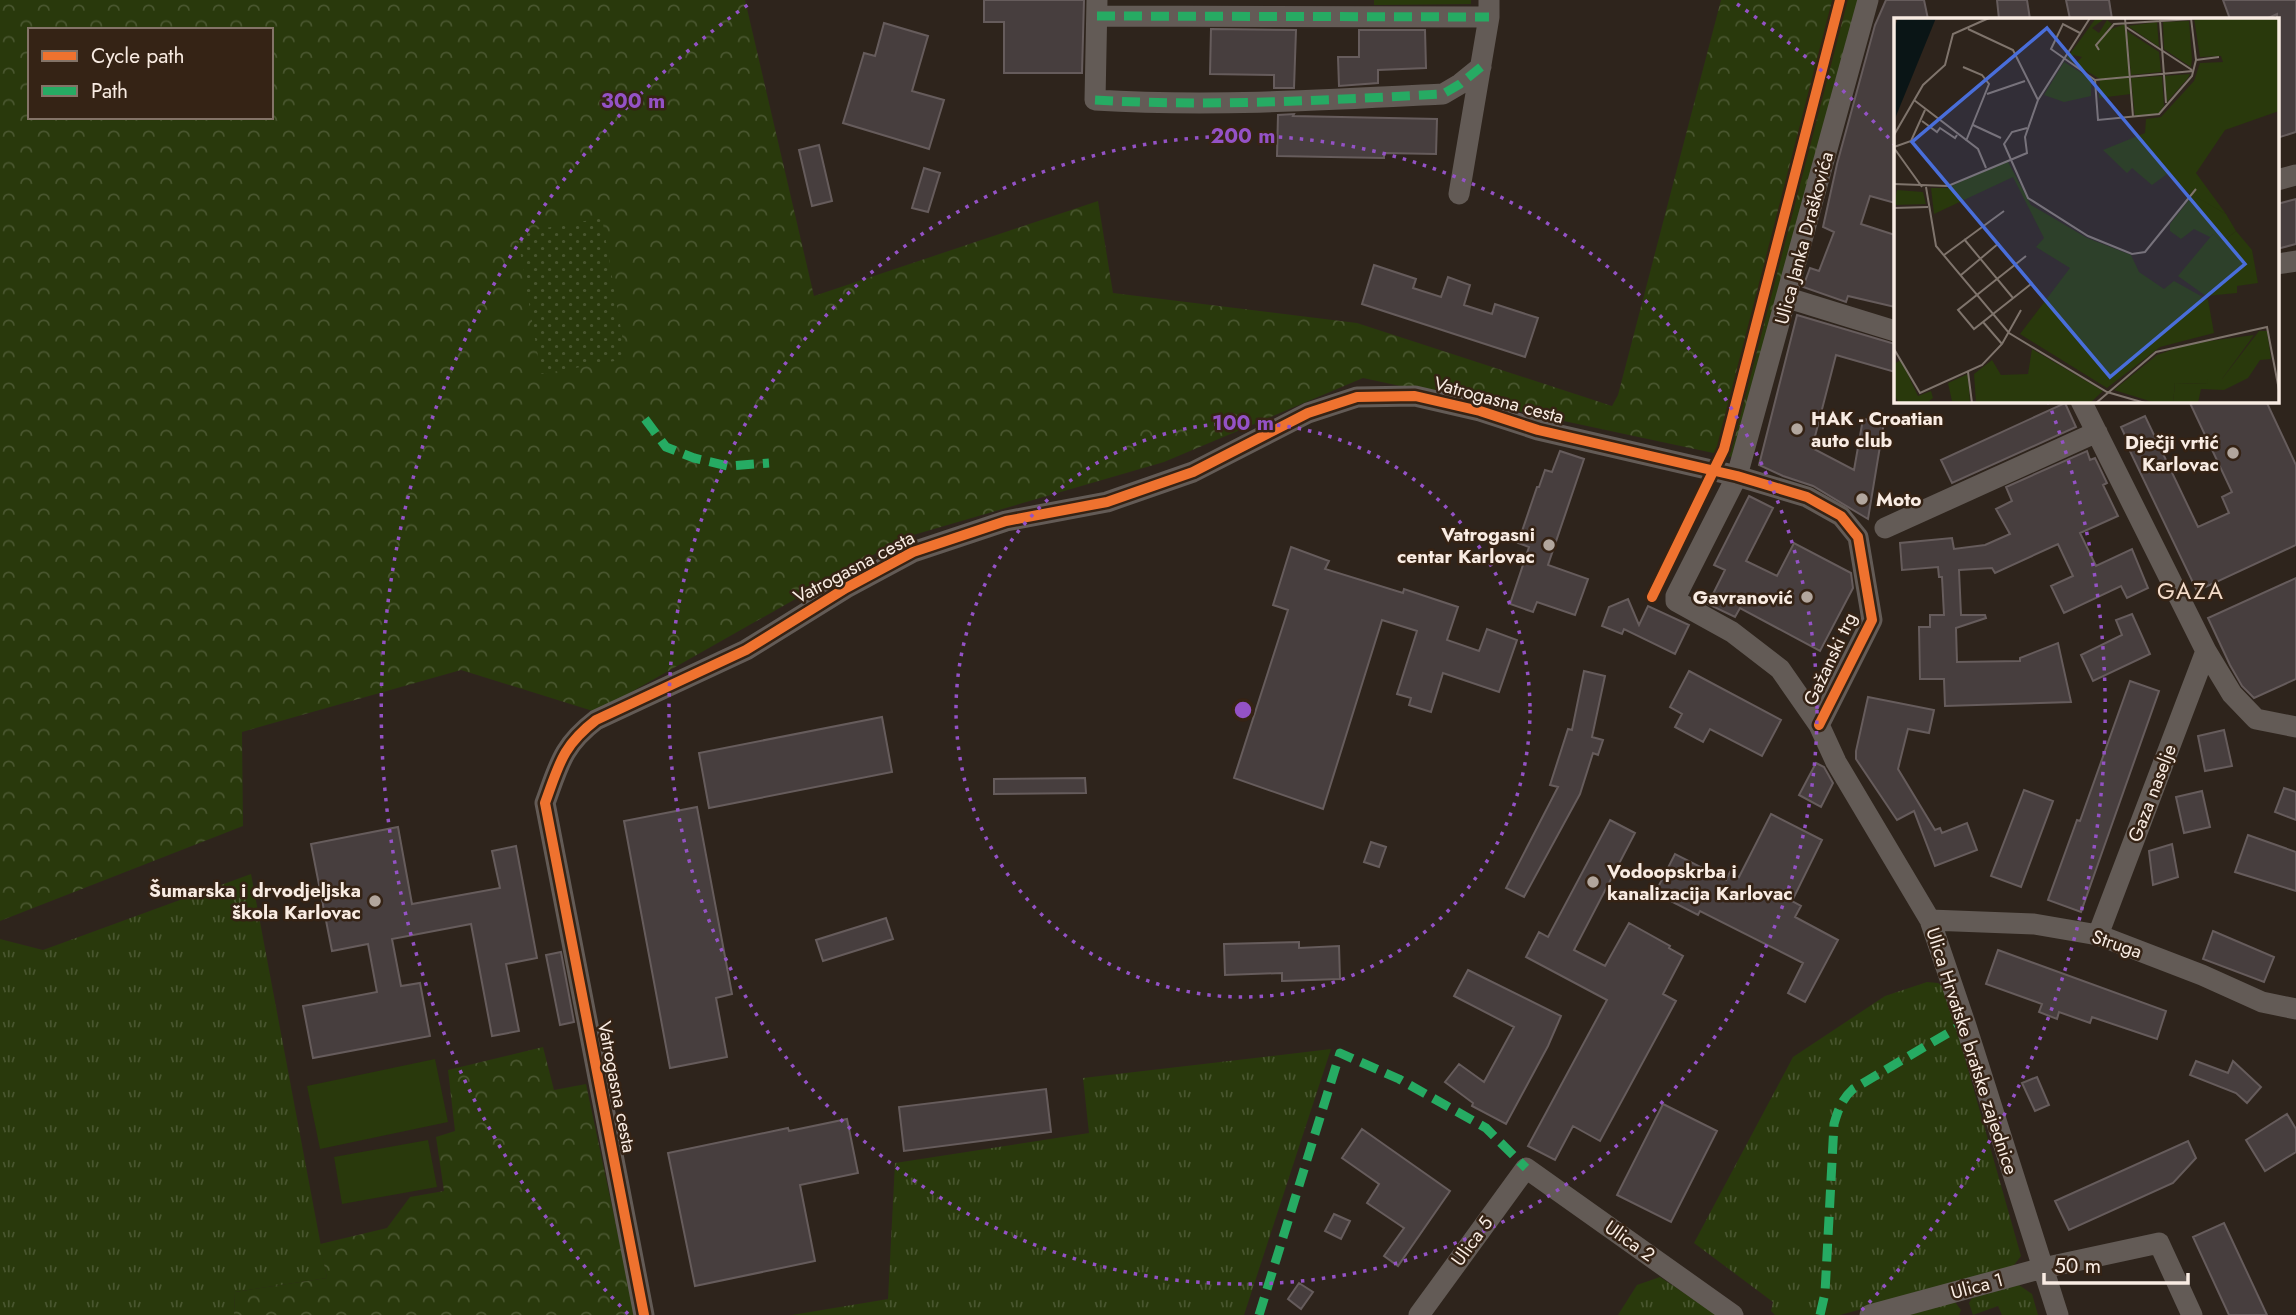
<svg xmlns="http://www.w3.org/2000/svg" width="2296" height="1315" viewBox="0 0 2296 1315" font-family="Jost,sans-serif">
<defs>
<pattern id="grass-tufts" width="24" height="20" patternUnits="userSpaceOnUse" patternTransform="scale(1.75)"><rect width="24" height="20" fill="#29390c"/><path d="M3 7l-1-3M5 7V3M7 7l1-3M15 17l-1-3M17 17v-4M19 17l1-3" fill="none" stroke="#49562f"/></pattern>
<pattern id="park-crowns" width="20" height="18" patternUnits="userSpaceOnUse" patternTransform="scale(1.75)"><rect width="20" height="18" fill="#29390c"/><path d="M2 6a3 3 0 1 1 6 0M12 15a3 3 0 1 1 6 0" fill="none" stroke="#49562f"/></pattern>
<pattern id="garden-dots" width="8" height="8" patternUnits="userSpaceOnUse" patternTransform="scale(1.75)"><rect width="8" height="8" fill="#29390c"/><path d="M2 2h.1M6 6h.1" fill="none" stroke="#49562f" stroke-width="1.8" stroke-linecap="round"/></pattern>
</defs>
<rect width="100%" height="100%" fill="#2e241c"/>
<!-- grass -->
<path fill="url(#grass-tufts)" d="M 1374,0 L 1471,0 L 1471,4 L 1374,5 Z
M 251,874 L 327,1278 L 235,1292 L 234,1315 L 0,1315 L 0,939 L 43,950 Z
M 1927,982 L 1938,983 L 1945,988 L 2021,1256 L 2014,1265 L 2005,1270 L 1840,1315 L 1775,1315 L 1771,1311 L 1773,1302 L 1694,1243 L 1793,1057 L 1885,996 Z
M 1331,1049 L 1244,1315 L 792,1315 L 888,1299 L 895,1163 L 1089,1133 L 1083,1078 Z
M 1660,1277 L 1717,1315 L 1618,1315 L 1637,1285 Z
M 2019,1285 L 2032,1294 L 2038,1315 L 2002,1315 L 1998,1306 L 1973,1315 L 1969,1303 L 1972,1298 Z
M 1955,1302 L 1961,1310 L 1959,1315 L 1904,1315 Z"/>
<!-- park -->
<path fill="url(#park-crowns)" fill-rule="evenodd" d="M 0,0 L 745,0 L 814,296 L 1098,201 L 1113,293 L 1357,323 L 1612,406 L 1618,395 L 1721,0 L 1858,0 L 1732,457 L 1363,378 L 1164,462 L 903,538 L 596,712 L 461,670 L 242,732 L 243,826 L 0,921 ZM 30,30 L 271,30 L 271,117 L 30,117 Z
M 543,1047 L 554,1090 L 586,1084 L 635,1315 L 234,1315 L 235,1292 L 327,1278 L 320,1244 L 387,1228 L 410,1197 L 444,1191 L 436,1137 L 455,1131 L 448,1070 Z"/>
<!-- garden -->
<path fill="url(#garden-dots)" d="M 602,218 L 626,359 L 541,374 L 517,233 Z"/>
<!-- pitch -->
<path fill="#29390c" d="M 435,1059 L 448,1122 L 320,1149 L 307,1086 Z
M 428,1140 L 437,1187 L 342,1204 L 334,1157 Z"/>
<!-- building -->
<path fill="#473e3e" stroke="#665c5c" stroke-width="2" d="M 984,0 L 1084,0 L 1082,73 L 1004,73 L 1004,22 L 984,22 Z
M 1886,0 L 1924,0 L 1928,19 L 1895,19 L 1895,203 L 1870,196 L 1861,224 L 1895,235 L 1895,307 L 1848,296 L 1846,302 L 1803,287 L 1810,268 L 1819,271 L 1834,232 L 1823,227 L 1837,164 L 1875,25 Z
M 1997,0 L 2027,0 L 2030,19 L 1999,19 Z
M 2066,0 L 2109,0 L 2112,19 L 2070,19 Z
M 2223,0 L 2296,0 L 2296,132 L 2277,138 L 2277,14 L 2266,19 L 2230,19 Z
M 884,23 L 928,36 L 912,91 L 944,100 L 929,149 L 843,123 L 864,53 L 875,56 Z
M 1211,29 L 1296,30 L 1294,88 L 1274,88 L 1274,75 L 1210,74 Z
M 1359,30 L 1425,30 L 1426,68 L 1378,70 L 1378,83 L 1339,86 L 1338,57 L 1359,57 Z
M 1294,114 L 1293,116 L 1437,119 L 1436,154 L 1384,153 L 1384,158 L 1277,156 L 1278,115 Z
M 819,145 L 832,201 L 812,206 L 799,150 Z
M 924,168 L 940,173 L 928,212 L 912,208 Z
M 2296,199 L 2296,244 L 2277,249 L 2277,204 Z
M 1374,265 L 1416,279 L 1413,288 L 1441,297 L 1448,277 L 1470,285 L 1464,305 L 1492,314 L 1495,304 L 1538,318 L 1525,357 L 1362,304 Z
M 1797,315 L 1895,344 L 1895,372 L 1836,355 L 1812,448 L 1854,470 L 1863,419 L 1884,422 L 1868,519 L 1813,486 L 1783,476 L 1759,465 Z
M 2189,401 L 2266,401 L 2296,465 L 2296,545 L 2197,591 L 2128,447 L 2130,446 L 2121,427 L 2145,416 L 2198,527 L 2229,513 L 2222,497 L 2232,492 Z
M 2065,403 L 2076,427 L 1952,483 L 1941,460 Z
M 1560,451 L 1584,459 L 1548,565 L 1588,579 L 1575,615 L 1537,602 L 1533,612 L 1510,604 L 1529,547 L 1518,543 L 1537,487 L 1539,487 L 1545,470 L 1552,472 Z
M 2087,451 L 2090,460 L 2095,458 L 2107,483 L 2103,485 L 2118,516 L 2080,533 L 2096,566 L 2132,549 L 2148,588 L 2127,598 L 2121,586 L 2064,613 L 2051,586 L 2073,576 L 2058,544 L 1995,573 L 1992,568 L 1959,570 L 1961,615 L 1985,615 L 1986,618 L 1956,628 L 1957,662 L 2020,661 L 2020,658 L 2058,643 L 2071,702 L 1945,706 L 1944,679 L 1920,679 L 1919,627 L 1930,627 L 1930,615 L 1944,615 L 1942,577 L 1939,577 L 1938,567 L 1902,570 L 1900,543 L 1952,538 L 1954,549 L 1985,545 L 2010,534 L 1996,509 L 2012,501 L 2006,487 Z
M 1749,496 L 1773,508 L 1746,561 L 1777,576 L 1794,543 L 1851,573 L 1853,588 L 1820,651 L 1740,608 L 1735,617 L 1708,604 L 1725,570 L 1714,565 Z
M 1291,547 L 1329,561 L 1325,569 L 1403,593 L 1404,589 L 1458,607 L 1447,640 L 1479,651 L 1487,629 L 1517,640 L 1499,692 L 1443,673 L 1431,712 L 1409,705 L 1411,698 L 1397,694 L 1417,631 L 1382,620 L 1323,809 L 1234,778 L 1288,610 L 1273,605 Z
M 2296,578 L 2296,679 L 2254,698 L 2242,686 L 2230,665 L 2208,618 Z
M 1628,599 L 1639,625 L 1648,606 L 1689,625 L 1675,654 L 1624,629 L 1622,634 L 1602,626 L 1609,607 Z
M 2132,614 L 2150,654 L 2093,681 L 2081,655 L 2122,635 L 2116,620 Z
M 1584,671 L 1605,676 L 1592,737 L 1603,740 L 1598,755 L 1593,753 L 1580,794 L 1524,897 L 1506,888 L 1558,787 L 1550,785 L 1568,729 L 1572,730 Z
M 1689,671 L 1781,720 L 1762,756 L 1710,729 L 1703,742 L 1675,727 L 1682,714 L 1670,707 Z
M 2130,681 L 2159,691 L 2081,912 L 2048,900 L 2077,820 L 2080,821 Z
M 1868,697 L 1934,710 L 1929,733 L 1908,729 L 1898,769 L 1935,830 L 1940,828 L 1942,833 L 1967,823 L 1977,850 L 1935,866 L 1914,811 L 1897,820 L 1856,759 L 1856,751 Z
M 882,717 L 892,772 L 709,808 L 699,753 Z
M 2224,730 L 2232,766 L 2205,771 L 2198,736 Z
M 1816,763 L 1824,767 L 1833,783 L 1821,807 L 1799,795 Z
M 1085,778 L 1086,793 L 994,794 L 994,779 Z
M 2284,788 L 2296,792 L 2296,820 L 2275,812 Z
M 2024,790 L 2053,801 L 2021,887 L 1991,876 Z
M 2202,791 L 2210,827 L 2184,833 L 2176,797 Z
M 697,807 L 732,994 L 716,998 L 727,1057 L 670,1068 L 624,821 Z
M 1771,814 L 1822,840 L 1792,901 L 1801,906 L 1795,917 L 1838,940 L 1805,1002 L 1788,993 L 1803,963 L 1700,911 L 1698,915 L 1655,893 L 1675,854 L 1726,880 L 1730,872 L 1739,877 Z
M 1610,820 L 1635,833 L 1574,950 L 1605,966 L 1629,923 L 1670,946 L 1669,948 L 1683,956 L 1663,994 L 1676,1001 L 1600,1141 L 1573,1126 L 1555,1160 L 1528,1146 L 1607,1000 L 1526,957 L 1539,932 L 1548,937 Z
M 398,827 L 412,904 L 500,888 L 492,851 L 516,846 L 537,958 L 506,964 L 519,1031 L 492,1036 L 471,924 L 392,939 L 401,986 L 420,983 L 430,1036 L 313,1058 L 303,1006 L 377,992 L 368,944 L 332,951 L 311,844 Z
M 2248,835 L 2296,852 L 2296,891 L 2235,872 Z
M 1371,842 L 1386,847 L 1379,867 L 1364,862 Z
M 2172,844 L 2178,877 L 2153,885 L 2149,851 Z
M 886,918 L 893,939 L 823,961 L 816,940 Z
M 2213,931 L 2274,957 L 2264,982 L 2203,959 Z
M 1299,942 L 1299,948 L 1339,946 L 1340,979 L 1282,981 L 1282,973 L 1225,975 L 1224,944 Z
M 1998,950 L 2166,1011 L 2157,1039 L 2092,1017 L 2090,1023 L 2059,1012 L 2057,1019 L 2039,1012 L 2042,1004 L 1986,984 Z
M 561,952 L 574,1022 L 560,1025 L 546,955 Z
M 1468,970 L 1561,1016 L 1548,1046 L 1506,1124 L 1472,1106 L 1473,1103 L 1445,1082 L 1459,1064 L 1484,1082 L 1514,1027 L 1454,996 Z
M 2196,1061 L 2228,1073 L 2233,1061 L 2261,1087 L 2247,1103 L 2236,1093 L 2190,1075 Z
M 2037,1077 L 2049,1105 L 2035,1111 L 2022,1083 Z
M 1046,1089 L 1051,1132 L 904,1151 L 899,1107 Z
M 1663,1104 L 1717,1131 L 1671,1222 L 1617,1195 Z
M 2287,1114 L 2296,1129 L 2296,1152 L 2265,1171 L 2246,1140 Z
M 847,1119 L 858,1173 L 800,1185 L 815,1261 L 695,1286 L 668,1153 L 788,1128 L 789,1131 Z
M 1362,1129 L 1450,1191 L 1398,1266 L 1384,1256 L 1404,1228 L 1367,1203 L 1379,1184 L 1342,1158 Z
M 2188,1141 L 2196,1158 L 2173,1183 L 2069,1230 L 2055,1201 Z
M 1334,1214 L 1350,1221 L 1341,1239 L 1325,1231 Z
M 2224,1223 L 2267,1315 L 2229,1315 L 2193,1237 Z
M 1299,1283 L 1313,1292 L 1301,1309 L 1288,1299 Z"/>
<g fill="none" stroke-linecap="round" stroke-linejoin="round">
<!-- minor -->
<path stroke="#635b56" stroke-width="21" d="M 1097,0 L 1095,100 C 1211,107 1328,100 1443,94 L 1460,84 L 1481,67
M 1868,0 L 1737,476 L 1676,596 L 1676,601 L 1732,632 L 1780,669 L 1819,725 L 1836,762 L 1930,920 L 1965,1023 L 2058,1315
M 1097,16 L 1489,17
M 2277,180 L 2296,175
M 1459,194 L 1489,17 L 1489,0
M 2277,264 L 2296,261
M 1788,298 L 1895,331
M 2081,401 L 2206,651 L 2232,694 L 2256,719 L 2296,727
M 1885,528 L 2097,432
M 1930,920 L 2034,924 L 2098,935 L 2202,975 L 2262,1002 L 2296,1009
M 2098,935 L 2206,651
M 644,1315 L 545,803 C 559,765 562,746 596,720 L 746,650 L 846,588 L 913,552 L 1006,521 L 1107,502 L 1193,472 L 1308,413 L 1357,397 L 1415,396 L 1480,411 L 1538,430 L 1737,476 L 1807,497 L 1841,516 L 1858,537 L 1872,620 L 1819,725
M 1419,1315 L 1526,1168 L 1733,1315
M 1870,1315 L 2043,1268 L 2159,1243 L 2192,1315"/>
<!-- quiet -->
<path stroke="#26ab63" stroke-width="9" stroke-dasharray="18 9" stroke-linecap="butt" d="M 1097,16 L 1489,17
M 1095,100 C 1211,107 1328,100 1443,94 L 1460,84 L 1481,67
M 645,419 L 666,447 L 694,458 L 728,466 L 769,463
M 1259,1315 L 1340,1053 L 1399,1079 L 1486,1128 L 1526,1168
M 1820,1315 L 1825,1293 L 1834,1124 C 1838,1110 1842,1099 1853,1089 L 1965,1023"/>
<defs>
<path id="cycleway" d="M 1652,597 L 1724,449 L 1840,0
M 644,1315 L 545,803 C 559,765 562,746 596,720 L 746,650 L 846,588 L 913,552 L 1006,521 L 1107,502 L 1193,472 L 1308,413 L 1357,397 L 1415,396 L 1480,411 L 1538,430 L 1737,476 L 1807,497 L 1841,516 L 1858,537 L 1872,620 L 1819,725"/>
</defs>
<!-- cycleway casing -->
<use href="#cycleway" stroke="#352315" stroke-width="15"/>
<!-- cycleway -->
<use href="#cycleway" stroke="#ef722f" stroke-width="10"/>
</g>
<!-- distance rings -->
<g fill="none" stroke="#9452c6" stroke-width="3.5" stroke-dasharray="3.5 7">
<circle cx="1243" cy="710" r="287"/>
<circle cx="1243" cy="710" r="574"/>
<path d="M628 1314A862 862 0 0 1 749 4M1737 4A862 862 0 0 1 1894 144M2048 401A862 862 0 0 1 1858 1314"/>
</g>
<!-- markers -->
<g fill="#b2a69d" stroke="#352315" stroke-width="2.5">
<circle cx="1797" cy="429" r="7"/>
<circle cx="2233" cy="453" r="7"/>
<circle cx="1862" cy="499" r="7"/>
<circle cx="1549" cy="545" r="7"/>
<circle cx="1807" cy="597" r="7"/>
<circle cx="1593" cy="882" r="7"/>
<circle cx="375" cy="901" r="7"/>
</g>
<g text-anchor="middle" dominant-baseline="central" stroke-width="5" stroke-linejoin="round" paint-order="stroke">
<!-- street labels -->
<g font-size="19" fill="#f9ece3" stroke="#352315">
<text transform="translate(1804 238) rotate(-75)">Ulica Janka Draškovića</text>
<text transform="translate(1499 400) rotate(15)">Vatrogasna cesta</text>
<text transform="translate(854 567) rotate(-28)">Vatrogasna cesta</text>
<text transform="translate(1830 659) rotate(-65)">Gažanski trg</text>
<text transform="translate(2152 793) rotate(-69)">Gaza naselje</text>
<text transform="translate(2117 944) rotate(19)">Struga</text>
<text transform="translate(1972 1051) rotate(72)">Ulica Hrvatske bratske zajednice</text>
<text transform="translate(617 1087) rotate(79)">Vatrogasna cesta</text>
<text transform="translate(1472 1241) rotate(-54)">Ulica 5</text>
<text transform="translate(1630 1241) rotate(35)">Ulica 2</text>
<text transform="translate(1977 1286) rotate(-15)">Ulica 1</text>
</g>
<!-- poi labels -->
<g font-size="19" font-weight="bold" fill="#f9ece3" stroke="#352315" text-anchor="end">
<text x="1811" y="418" text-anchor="start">HAK - Croatian<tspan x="1811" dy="22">auto club</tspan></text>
<text x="2219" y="442">Dječji vrtić<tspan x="2219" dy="22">Karlovac</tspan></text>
<text x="1876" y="499" text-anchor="start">Moto</text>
<text x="1535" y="534">Vatrogasni<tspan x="1535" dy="22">centar Karlovac</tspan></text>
<text x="1793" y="597">Gavranović</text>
<text x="1607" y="871" text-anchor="start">Vodoopskrba i<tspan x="1607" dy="22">kanalizacija Karlovac</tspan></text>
<text x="361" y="890">Šumarska i drvodjeljska<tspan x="361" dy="22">škola Karlovac</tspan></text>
</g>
<!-- quarter labels -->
<g font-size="23" letter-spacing="2" fill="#f3dbc9" stroke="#352315">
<text x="2191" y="591">GAZA</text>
</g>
</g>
<!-- overview -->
<g transform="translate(1894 18)">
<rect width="385" height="385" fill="#2e241c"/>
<path d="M 202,0 L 210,1 L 198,10 L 205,15 L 213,2 L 218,6 L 212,13 L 231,6 L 237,76 L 205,80 L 206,61 L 181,46 L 188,39 L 179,37 L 180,45 L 173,40 ZM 300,0 L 385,0 L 385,93 L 331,112 L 302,155 L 332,196 L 297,177 L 273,156 L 258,167 L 238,150 L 233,155 L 209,132 L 251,115 L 252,101 L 267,99 L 300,63 L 306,45 L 329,44 L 327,38 L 306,39 ZM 295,3 L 298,41 L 297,49 L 270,31 L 269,4 ZM 263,4 L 265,29 L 234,8 ZM 233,13 L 265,34 L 267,54 L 237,57 ZM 170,44 L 197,61 L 197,78 L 170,84 L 150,77 ZM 296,56 L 294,60 L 273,84 L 270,58 ZM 268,58 L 270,88 L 265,95 L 241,99 L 237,60 ZM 342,213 L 358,232 L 364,265 L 343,268 L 343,275 L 312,278 L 284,258 L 319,216 L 328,224 ZM 360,317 L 328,361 L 314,366 L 281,365 L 279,385 L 262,385 L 220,372 L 263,337 L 294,326 Z" fill="#29390c"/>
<path d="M 365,313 L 373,313 L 377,341 L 366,342 L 354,360 L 330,372 L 307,371 L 304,385 L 279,385 L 281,365 L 313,366 L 314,361 L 328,361 Z" fill="#29390c"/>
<path d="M 113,142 L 137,187 L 193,220 L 237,237 L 245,254 L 270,271 L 280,263 L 314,282 L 320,315 L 266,329 L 213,370 L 126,316 L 176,250 L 142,229 L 150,220 L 119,159 L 40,196 L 37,170 L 53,170 ZM 3,172 L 29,174 L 32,186 L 0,187 ZM 299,177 L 332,196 L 342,213 L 328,224 L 319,216 L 316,219 L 300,211 L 287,221 L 276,213 L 276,206 ZM 138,331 L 209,373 L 196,385 L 82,385 L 80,356 L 98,342 L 107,357 L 134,356 ZM 7,342 L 24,378 L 37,373 L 39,380 L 33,385 L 5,385 L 0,377 L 0,346 ZM 74,356 L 76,385 L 58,383 L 54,365 Z" fill="#29390c"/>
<path d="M 4,0 L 42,0 L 0,103 L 0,11 Z" fill="#0a1516"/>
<path fill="none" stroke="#7f746c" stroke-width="2" d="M 231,0 L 239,99M 266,2 L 272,85M 232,9 L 298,52M 74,11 L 119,32 L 144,82M 186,15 L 169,6 L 157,31 L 201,62 L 299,53M 205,32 L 202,27 L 220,6 L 298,1M 302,42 L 325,39M 69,49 L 88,57 L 95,66 L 72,123M 201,62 L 204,102 L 265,96 L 298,58 L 302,42 L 297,0M 93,76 L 131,63M 20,82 L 84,131 L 92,150M 28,103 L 43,114 L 46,110 L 61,120 L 63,117M 79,107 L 107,120M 133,110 L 118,114 L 110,126 L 134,180 L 194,218 L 238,236 L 251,234 L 302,171M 0,117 L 29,67 L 51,47 L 59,16 L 95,0M 0,129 L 17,123 L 31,92M 0,130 L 28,169M 0,166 L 54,168 L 133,135 L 131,119 L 144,82 L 196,0M 32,169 L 42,228 L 115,315 L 213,374 L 251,385M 0,190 L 34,189M 70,221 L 119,280M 50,237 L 110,193M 132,238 L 64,292 L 80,311 L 137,266M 67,257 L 105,225M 89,304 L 108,326M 0,331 L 26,375 L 88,347 L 108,326 L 127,292M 74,354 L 78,385M 202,385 L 262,334 L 373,309 L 385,372"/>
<path fill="#496eda" fill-opacity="0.15" stroke="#496eda" stroke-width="3.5" d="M 153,10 L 351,246 L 216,359 L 18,124 Z"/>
<rect width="385" height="385" fill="none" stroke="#f9ece3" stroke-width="3.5"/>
</g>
<circle cx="1243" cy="710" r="10" fill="#9452c6" stroke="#352315" stroke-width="3.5"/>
<g font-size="21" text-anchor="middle" font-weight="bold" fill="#9452c6" stroke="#352315" stroke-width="5" stroke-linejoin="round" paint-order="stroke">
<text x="633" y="108">300 m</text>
<text x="1243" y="143">200 m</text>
<text x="1243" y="430">100 m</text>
</g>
<!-- legend -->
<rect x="28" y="28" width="245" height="91" fill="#352315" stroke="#837367" stroke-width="2"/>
<rect x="42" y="51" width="35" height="10" fill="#ef722f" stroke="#837367" stroke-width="2"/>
<text x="91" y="63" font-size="21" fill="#f9ece3">Cycle path</text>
<rect x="42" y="86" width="35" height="10" fill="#26ab63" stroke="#837367" stroke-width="2"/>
<text x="91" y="98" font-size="21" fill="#f9ece3">Path</text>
<!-- scale -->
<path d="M2044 1273v10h144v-10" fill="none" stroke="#f9ece3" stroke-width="3.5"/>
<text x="2054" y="1273" font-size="21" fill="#f9ece3" stroke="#352315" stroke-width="5" paint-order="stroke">50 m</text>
</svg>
